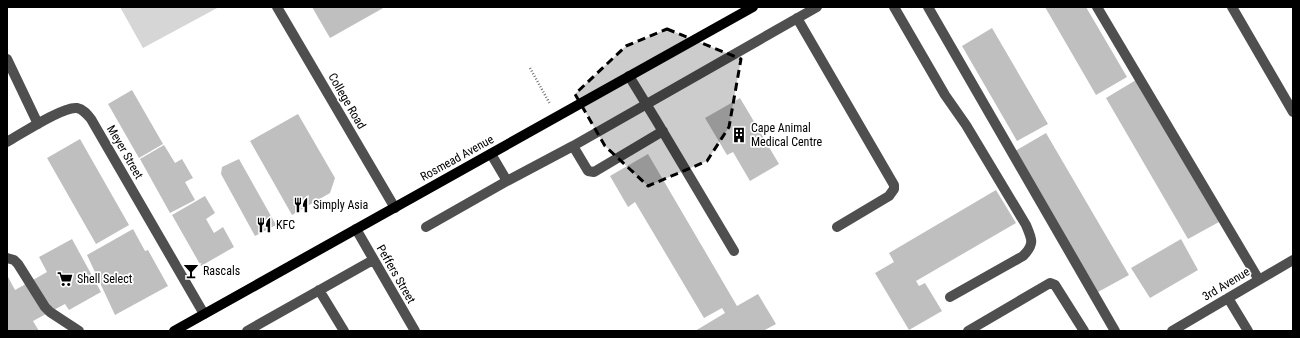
<svg xmlns="http://www.w3.org/2000/svg" width="1300" height="338" viewBox="0 0 1300 338" font-family="'Roboto Condensed',sans-serif">
<rect width="100%" height="100%" fill="#fff"/>
<!-- green -->
<path fill="#d6d6d6" d="M 120,7 L 219,7 L 143,48 Z"/>
<!-- building -->
<path fill="#bfbfbf" d="M 312,7 L 385,7 L 330,38 Z
M 1045,7 L 1086,7 L 1127,77 L 1096,95 Z
M 992,28 L 1048,124 L 1017,141 L 962,46 Z
M 1136,80 L 1219,222 L 1188,239 L 1106,98 Z
M 132,90 L 163,144 L 139,158 L 108,104 Z
M 740,98 L 779,164 L 750,181 L 733,152 L 727,155 L 705,118 Z
M 298,114 L 335,178 L 330,193 L 292,215 L 250,141 Z
M 1046,133 L 1129,275 L 1098,292 L 1015,151 Z
M 80,139 L 129,225 L 96,244 L 47,158 Z
M 164,145 L 175,163 L 182,159 L 193,178 L 185,182 L 195,200 L 170,213 L 140,159 Z
M 648,154 L 737,306 L 758,294 L 776,324 L 763,331 L 695,331 L 725,313 L 722,308 L 704,318 L 635,202 L 628,207 L 610,176 Z
M 239,159 L 276,225 L 255,236 L 221,174 L 222,167 Z
M 996,190 L 1016,223 L 916,281 L 919,286 L 925,283 L 942,311 L 909,330 L 875,273 L 894,262 L 889,253 Z
M 205,196 L 215,213 L 206,219 L 214,233 L 223,227 L 234,247 L 201,266 L 172,215 Z
M 133,229 L 145,251 L 148,250 L 168,286 L 115,315 L 87,255 Z
M 72,239 L 101,292 L 69,310 L 65,304 L 33,321 L 39,331 L 7,331 L 7,275 L 15,290 L 47,272 L 39,257 Z
M 1181,239 L 1198,270 L 1150,298 L 1131,268 Z"/>
<g fill="none" stroke-linecap="round" stroke-linejoin="round">
<!-- path -->
<path stroke="#717171" stroke-width="2.5" stroke-dasharray="1 2" stroke-linecap="butt" d="M 530,68 L 550,104"/>
<!-- minor -->
<path stroke="#4f4f4f" stroke-width="10" d="M 277,7 L 395,208
M 894,7 L 945,95 L 966,125 L 1026,225 C 1032,239 1035,244 1023,256 L 950,297
M 928,7 L 1115,331
M 1097,7 L 1259,280
M 1232,7 L 1293,112
M 797,18 L 894,185 L 894,189 L 889,196 L 837,227
M 7,59 L 38,124
M 629,76 L 656,120 L 734,251
M 7,142 C 21,134 63,106 77,108 C 83,109 87,114 91,119 L 204,314
M 573,146 L 588,171 L 594,172 L 663,131
M 491,154 L 507,181
M 426,227 L 507,181 L 573,146 L 817,7
M 356,229 L 415,331
M 7,258 L 14,260 L 18,264 L 45,307 L 50,312 L 79,331
M 319,290 L 344,331
M 1228,298 L 1248,331
M 247,331 L 373,260
M 968,331 L 1050,283 L 1055,285 L 1084,331
M 1172,331 L 1293,260"/>
<!-- major -->
<path stroke="#000" stroke-width="10" d="M 174,331 L 753,7"/>
</g>
<!-- marked area -->
<path fill="#000" fill-opacity="0.2" stroke="#000" stroke-width="3" stroke-dasharray="8 5" stroke-linejoin="round" d="M 667,29 L 741,59 L 729,127 L 707,161 L 648,186 L 605,146 L 575,94 L 626,46 Z"/>
<!-- icons -->
<defs>
<symbol id="building-bare" viewBox="-9 -9 18 18"><path d="M-4-6H4V6H1V3H-1V6H-4ZM-2.5-4.3h1.7v1.8h-1.7ZM.8-4.3h1.7v1.8H.8ZM-2.5-1h1.7V.8h-1.7ZM.8-1h1.7V.8H.8Z" fill="#000" stroke="#fff" stroke-width="2.5" paint-order="stroke"/></symbol>
<symbol id="restaurant-bare" viewBox="-9 -9 18 18"><path d="M-5-6h1v4h1v-4h1v4h1v-4h1v5L-1.5 .5V6h-2V.5L-5-1ZM5-6V6H3V1.5H1.5Q1.5-4 5-6Z" fill="#000" stroke="#fff" stroke-width="2.5" paint-order="stroke"/></symbol>
<symbol id="bar-bare" viewBox="-9 -9 18 18"><path d="M-6-5H6L.8 .8V4.5H3.5V6h-7V4.5H-.8V.8Z" fill="#000" stroke="#fff" stroke-width="2.5" paint-order="stroke"/></symbol>
<symbol id="supermarket-bare" viewBox="-9 -9 18 18"><path d="M-6-5.5h2.5l.6 2H6L4.5 2H-2.5L-4.4-4H-6ZM-1.5 3.2a1.3 1.3 0 1 0 .1 0ZM3 3.2a1.3 1.3 0 1 0 .1 0Z" fill="#000" stroke="#fff" stroke-width="2.5" paint-order="stroke"/></symbol>
</defs>
<g fill-rule="evenodd">
<use href="#building-bare" x="728" y="124" width="22" height="22"/>
<use href="#restaurant-bare" x="290" y="194" width="22" height="22"/>
<use href="#restaurant-bare" x="253" y="214" width="22" height="22"/>
<use href="#bar-bare" x="180" y="260" width="22" height="22"/>
<use href="#supermarket-bare" x="54" y="268" width="22" height="22"/>
</g>
<g text-anchor="middle" dominant-baseline="central" stroke-width="3.5" stroke-linejoin="round" paint-order="stroke">
<!-- street labels -->
<g font-size="12" fill="#000" stroke="#fff">
<text transform="translate(347 101) rotate(60)">College Road</text>
<text transform="translate(125 152) rotate(60)">Meyer Street</text>
<text transform="translate(457 158) rotate(-29)">Rosmead Avenue</text>
<text transform="translate(396 274) rotate(60)">Peffers Street</text>
<text transform="translate(1226 284) rotate(-31)">3rd Avenue</text>
</g>
<!-- poi labels -->
<g font-size="12" fill="#000" stroke="#fff" text-anchor="start">
<text x="751" y="128">Cape Animal<tspan x="751" dy="14">Medical Centre</tspan></text>
<text x="313" y="205">Simply Asia</text>
<text x="276" y="225">KFC</text>
<text x="203" y="271">Rascals</text>
<text x="77" y="279">Shell Select</text>
</g>
</g>
<!-- border -->
<rect width="1300" height="338" fill="none" stroke="#000000" stroke-width="16"/>
</svg>
